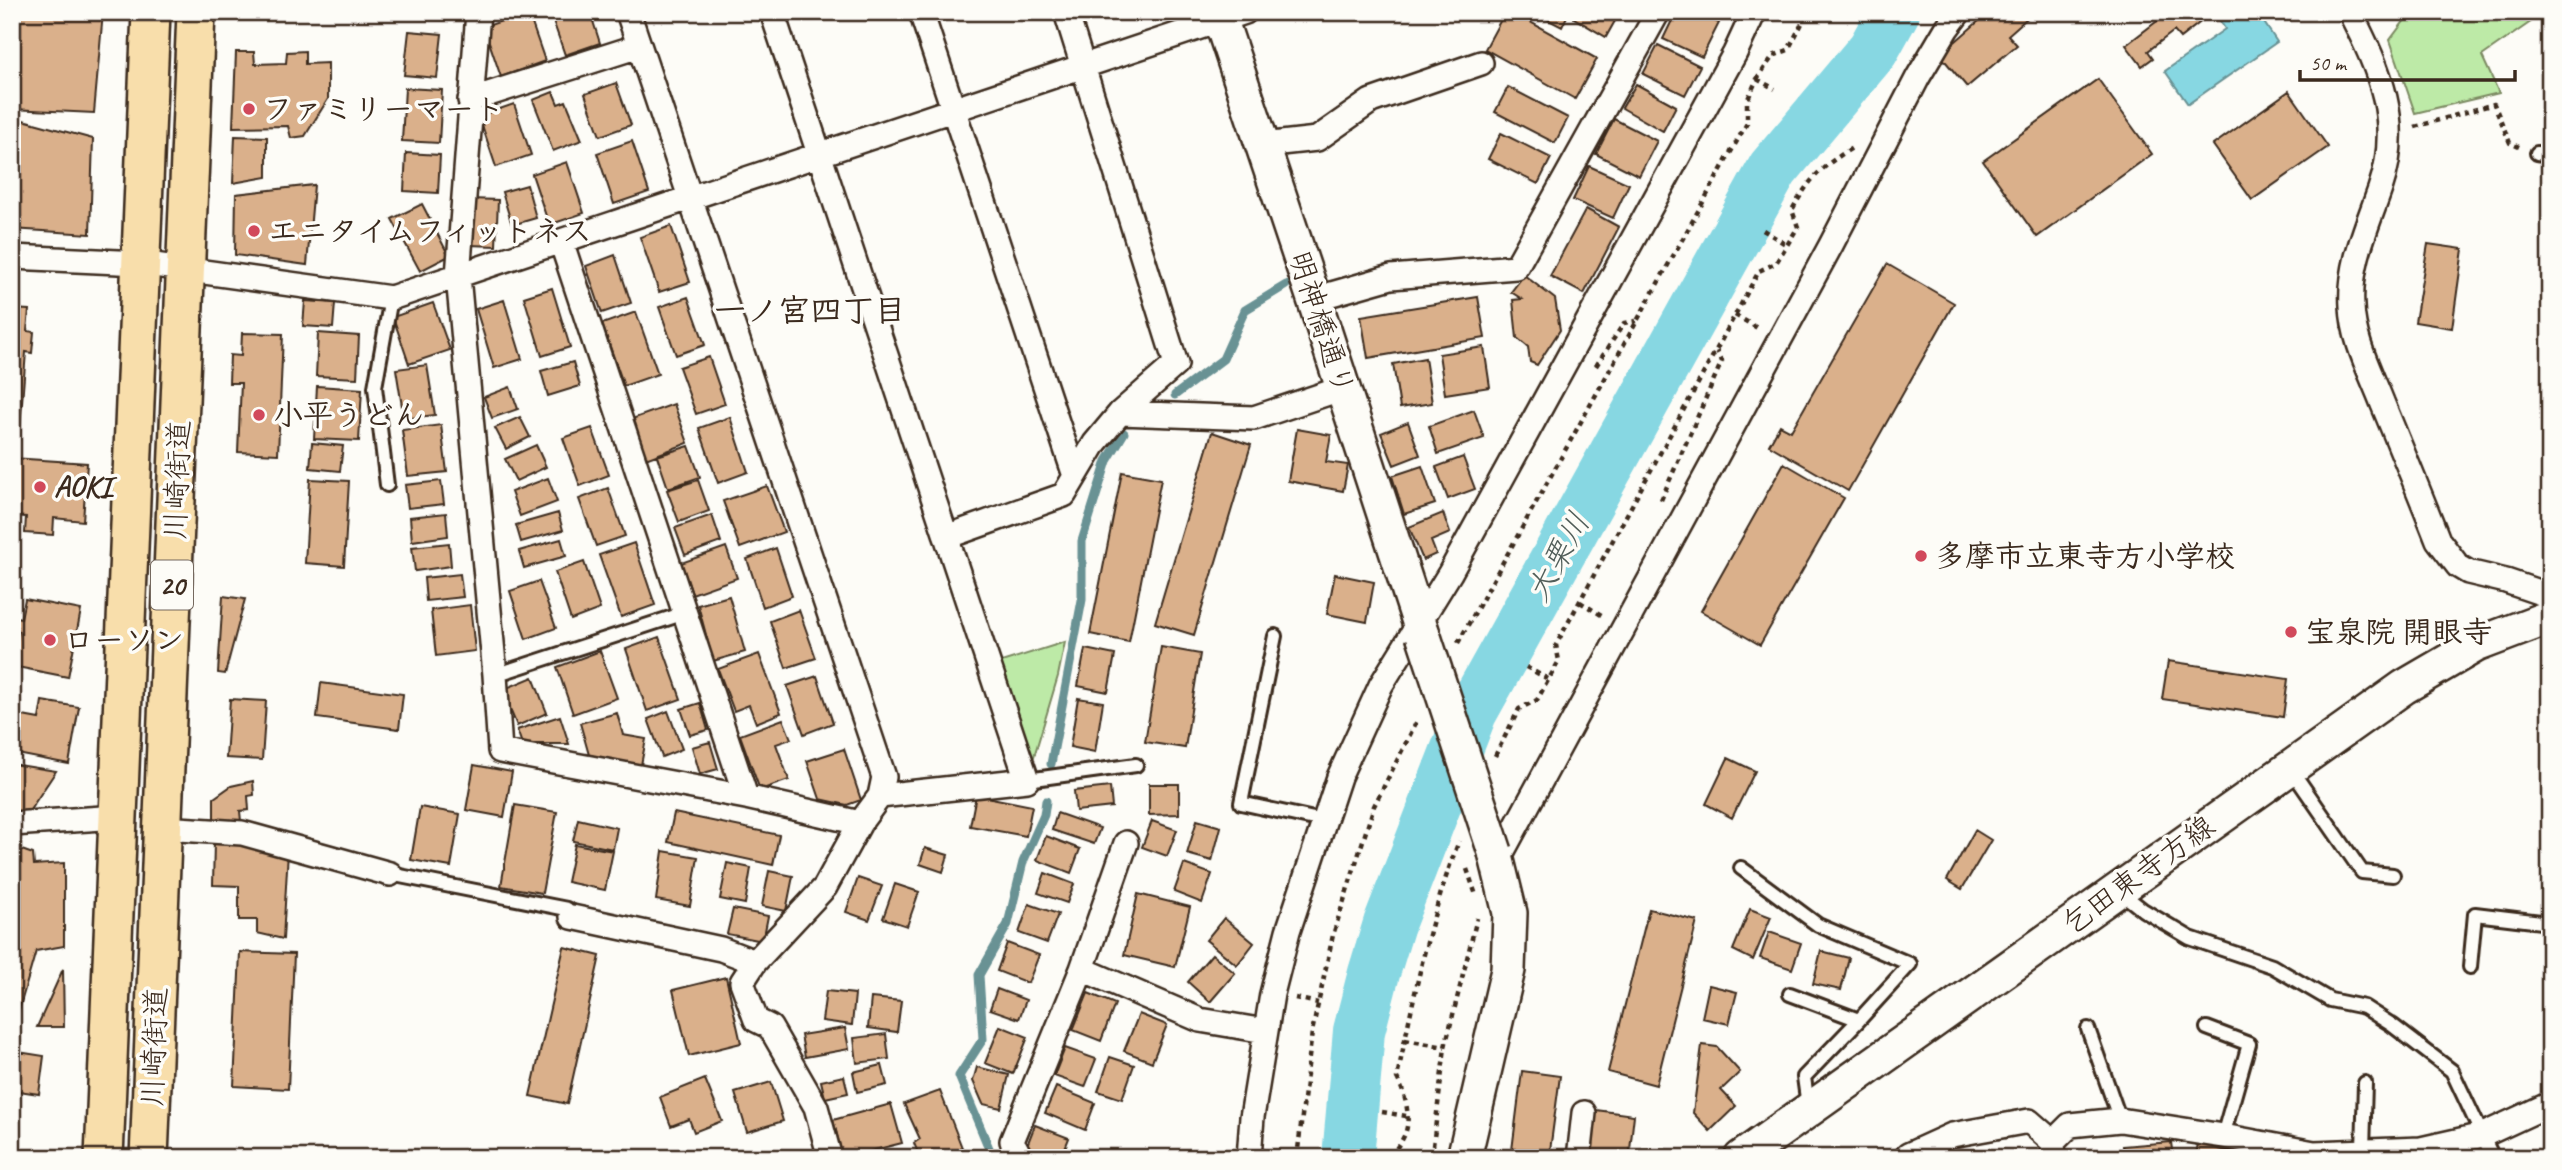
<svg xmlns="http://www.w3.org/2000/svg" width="2562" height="1170" viewBox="0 0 2562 1170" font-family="Caveat,'Klee One',sans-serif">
<rect width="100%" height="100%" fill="#fdfcf7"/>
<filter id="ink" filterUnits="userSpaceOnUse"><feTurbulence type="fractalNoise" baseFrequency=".0143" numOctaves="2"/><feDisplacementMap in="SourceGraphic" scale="14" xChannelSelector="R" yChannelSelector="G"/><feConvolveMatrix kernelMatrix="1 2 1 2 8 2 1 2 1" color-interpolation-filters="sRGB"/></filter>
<g filter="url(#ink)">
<!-- green -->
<path fill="#bdeaa7" stroke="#7c8a62" stroke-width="2" d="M 2411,12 L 2545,12 L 2482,56 L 2499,93 L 2415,113 L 2390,40 Z
M 1065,642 L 1058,676 L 1027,780 L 989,666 Z"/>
<!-- water -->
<path fill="#87d7e2" stroke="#699294" stroke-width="2" d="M 2230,12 L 2257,12 L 2277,42 L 2188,104 L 2165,71 L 2225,29 L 2219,19 Z"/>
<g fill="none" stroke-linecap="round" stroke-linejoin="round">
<!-- stream -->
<path stroke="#699294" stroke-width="9" d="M 1175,395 L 1223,359 L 1245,310 L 1286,285
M 1051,764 L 1082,600 L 1082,541 L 1107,461 L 1124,433
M 993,1158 L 959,1076 L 983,1039 L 979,975 L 1008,924 L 1023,862 L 1044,815 L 1046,801"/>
<!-- river -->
<path stroke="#87d7e2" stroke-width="52" d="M 1348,1158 L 1359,1031 L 1374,973 L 1389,924 L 1471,713 L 1773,169 L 1873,50 L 1894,12"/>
</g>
<!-- building -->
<path fill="#dab08b" stroke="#3b2a1e" stroke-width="2" d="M 12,12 L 103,12 L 94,113 L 12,109 Z
M 415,12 L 445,12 L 444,20 L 415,18 Z
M 528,12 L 545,61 L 501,77 L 484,27 Z
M 550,12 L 590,12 L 600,43 L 565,55 Z
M 1505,12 L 1512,12 L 1597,59 L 1575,99 L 1485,49 Z
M 1538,12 L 1569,12 L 1562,27 L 1537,14 Z
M 1577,12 L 1620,12 L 1606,37 L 1574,18 Z
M 1676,12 L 1696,12 L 1719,23 L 1702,57 L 1663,39 Z
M 1989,12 L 2034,12 L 2008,35 L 2017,45 L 1967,87 L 1940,55 Z
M 2169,12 L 2197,12 L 2203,20 L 2180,38 L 2174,31 L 2148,51 L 2153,58 L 2142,66 L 2126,45 Z
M 409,31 L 442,34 L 437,78 L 404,75 Z
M 1658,45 L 1700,66 L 1685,95 L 1643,74 Z
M 305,51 L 305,64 L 328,63 L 328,99 L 305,136 L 291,138 L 288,126 L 233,127 L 236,52 L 254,52 L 255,64 L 286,63 L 287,52 Z
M 2098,79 L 2152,154 L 2037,237 L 1983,161 Z
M 616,83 L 631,125 L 600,136 L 585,94 Z
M 1636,84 L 1676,106 L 1663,131 L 1622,108 Z
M 1508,87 L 1568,118 L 1555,143 L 1495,112 Z
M 405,88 L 442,90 L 439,143 L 402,141 Z
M 2289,91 L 2328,147 L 2252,200 L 2213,145 Z
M 553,92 L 558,104 L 566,101 L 582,140 L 553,151 L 533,100 Z
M 514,104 L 531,155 L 496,167 L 479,116 Z
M 1614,119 L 1657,141 L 1639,176 L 1596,154 Z
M 23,120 L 93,139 L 90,234 L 12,229 L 12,143 L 20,143 Z
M 1501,133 L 1551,158 L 1538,184 L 1488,159 Z
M 235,136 L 267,137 L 267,177 L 233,183 Z
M 632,141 L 649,192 L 614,204 L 597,153 Z
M 406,153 L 440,155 L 438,193 L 404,191 Z
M 567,162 L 584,213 L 549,225 L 532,174 Z
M 1589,166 L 1629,184 L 1613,218 L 1573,200 Z
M 314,185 L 307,265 L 235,255 L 236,194 Z
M 527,185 L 536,218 L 512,225 L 502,192 Z
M 470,199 L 498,200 L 496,246 L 469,245 Z
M 422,204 L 449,256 L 420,271 L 392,219 Z
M 1586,209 L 1619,227 L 1584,294 L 1550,276 Z
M 671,226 L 690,282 L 659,292 L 640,237 Z
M 2428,244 L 2463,249 L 2452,328 L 2415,322 Z
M 615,255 L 631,303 L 602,313 L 586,266 Z
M 1887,264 L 1954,303 L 1848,491 L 1769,445 L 1780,425 L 1791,431 Z
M 1524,275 L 1555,299 L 1560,330 L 1537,365 L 1530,362 L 1528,347 L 1517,338 L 1513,300 L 1522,299 L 1511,292 Z
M 552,288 L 570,347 L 542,356 L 524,297 Z
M 688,297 L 705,345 L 676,355 L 659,307 Z
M 1478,297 L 1485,338 L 1368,358 L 1361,316 Z
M 504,300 L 522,359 L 494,368 L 476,309 Z
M 305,301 L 335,303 L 333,328 L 303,326 Z
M 433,303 L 450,350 L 409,364 L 393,317 Z
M 12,309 L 29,310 L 27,331 L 34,332 L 32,353 L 26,352 L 19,440 L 12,440 Z
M 636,312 L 658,374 L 624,386 L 602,324 Z
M 242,333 L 283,334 L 278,454 L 238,452 L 241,383 L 229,383 L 230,355 L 241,356 Z
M 318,333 L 359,336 L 357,378 L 316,376 Z
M 1484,347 L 1490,387 L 1445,394 L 1439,354 Z
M 709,357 L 725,404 L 696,414 L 679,367 Z
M 1425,358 L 1432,403 L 1400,408 L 1393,364 Z
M 573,362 L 580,386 L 548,396 L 541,371 Z
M 427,365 L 435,415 L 404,419 L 396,369 Z
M 317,386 L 362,389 L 359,441 L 314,439 Z
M 510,387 L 518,409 L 492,418 L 484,397 Z
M 674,404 L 688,443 L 643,460 L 629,420 Z
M 1474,410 L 1484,438 L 1438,454 L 1429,426 Z
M 520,417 L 530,437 L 506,449 L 495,428 Z
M 730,417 L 748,472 L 718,483 L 699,428 Z
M 1408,422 L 1420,455 L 1394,465 L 1381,433 Z
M 441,425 L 447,472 L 408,476 L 402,430 Z
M 592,428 L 609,475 L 580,486 L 563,438 Z
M 1297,429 L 1331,435 L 1326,462 L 1348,465 L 1343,491 L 1288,481 Z
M 1212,432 L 1251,445 L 1194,635 L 1155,623 Z
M 312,443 L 343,446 L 340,471 L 310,468 Z
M 536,445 L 546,467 L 516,481 L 505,459 Z
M 689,446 L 700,477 L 668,488 L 657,456 Z
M 1463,457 L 1475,489 L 1448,499 L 1436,467 Z
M 12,458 L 87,463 L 83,521 L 54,518 L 53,535 L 25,533 L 26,517 L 12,516 Z
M 1784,463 L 1844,498 L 1760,645 L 1701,611 Z
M 1422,466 L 1435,504 L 1404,514 L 1392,476 Z
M 1122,472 L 1161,479 L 1129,642 L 1090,634 Z
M 548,478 L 557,502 L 520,516 L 511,492 Z
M 310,479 L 349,481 L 344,566 L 305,563 Z
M 698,480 L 709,511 L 679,522 L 667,490 Z
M 441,481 L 444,504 L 408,508 L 405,485 Z
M 767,486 L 784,532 L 740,548 L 723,501 Z
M 608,488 L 625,536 L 596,546 L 579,499 Z
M 446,513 L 448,536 L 412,541 L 410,517 Z
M 558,513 L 563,530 L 521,542 L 516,525 Z
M 1443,513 L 1450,533 L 1431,541 L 1436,554 L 1423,560 L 1409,527 Z
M 712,515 L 721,542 L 685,555 L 675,528 Z
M 561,539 L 566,556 L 524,568 L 519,551 Z
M 449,543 L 451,566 L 415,571 L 412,547 Z
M 634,543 L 655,605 L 621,617 L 599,555 Z
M 726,547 L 737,578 L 692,594 L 681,563 Z
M 776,548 L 792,596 L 763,607 L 747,559 Z
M 584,562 L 600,609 L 571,620 L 555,572 Z
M 460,574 L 463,597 L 426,601 L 424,578 Z
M 1335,574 L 1374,582 L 1367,622 L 1327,614 Z
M 539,581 L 556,628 L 526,639 L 510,591 Z
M 223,596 L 245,599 L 225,674 L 218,673 Z
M 729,596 L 745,652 L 713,661 L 698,605 Z
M 25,599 L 81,610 L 68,677 L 12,666 L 19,631 L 12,630 L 12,616 L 21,618 Z
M 470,605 L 475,651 L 436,656 L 431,610 Z
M 799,610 L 816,658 L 786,668 L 770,621 Z
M 659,637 L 681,699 L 647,711 L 626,649 Z
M 1161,647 L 1200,654 L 1185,748 L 1145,742 Z
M 1085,649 L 1115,655 L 1108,692 L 1078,686 Z
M 600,651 L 617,698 L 573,714 L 557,667 Z
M 759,654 L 781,713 L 756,723 L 749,705 L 734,711 L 718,669 Z
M 2168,661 L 2288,679 L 2283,717 L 2162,699 Z
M 817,676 L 833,723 L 804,734 L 787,686 Z
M 533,677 L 547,713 L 517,726 L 502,690 Z
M 321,683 L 403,694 L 399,729 L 317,718 Z
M 1078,698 L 1103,702 L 1095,752 L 1070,747 Z
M 230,699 L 266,701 L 262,760 L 226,758 Z
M 42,701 L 79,707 L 69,764 L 12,753 L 12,714 L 39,719 Z
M 700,703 L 708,730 L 690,735 L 681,709 Z
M 668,711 L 682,749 L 662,757 L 648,719 Z
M 617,713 L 623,735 L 646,739 L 641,765 L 589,755 L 580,723 Z
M 560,716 L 569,744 L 522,744 L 517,730 Z
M 783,719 L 791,739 L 776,744 L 789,780 L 760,790 L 740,735 Z
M 710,742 L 718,769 L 700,774 L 692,747 Z
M 844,749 L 861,800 L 847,805 L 820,799 L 807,761 Z
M 1728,758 L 1755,771 L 1732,818 L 1706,804 Z
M 12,764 L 56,771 L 28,813 L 12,810 Z
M 474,765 L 512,772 L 504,817 L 466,810 Z
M 253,781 L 254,795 L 248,796 L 249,810 L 240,811 L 241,821 L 214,822 L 214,798 L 231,786 Z
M 1149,784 L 1179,784 L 1179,814 L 1149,815 Z
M 1110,787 L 1112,807 L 1076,811 L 1074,791 Z
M 976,795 L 1032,806 L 1026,836 L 970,826 Z
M 515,805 L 557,812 L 542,893 L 501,886 Z
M 420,807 L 460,814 L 451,867 L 411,860 Z
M 674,813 L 779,835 L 773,865 L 668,842 Z
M 1057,813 L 1100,828 L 1094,844 L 1052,830 Z
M 578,819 L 617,828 L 613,849 L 573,841 Z
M 1197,820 L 1221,827 L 1212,861 L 1187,854 Z
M 1152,821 L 1177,830 L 1167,856 L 1142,847 Z
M 1975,830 L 1991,840 L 1962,889 L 1947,880 Z
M 1046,836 L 1080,849 L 1071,873 L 1037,860 Z
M 214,842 L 288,851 L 283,939 L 257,933 L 257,920 L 239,920 L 239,886 L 213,885 Z
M 575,844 L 613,851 L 605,890 L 567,882 Z
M 16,848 L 33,854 L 34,865 L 64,863 L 64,946 L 36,951 L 18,1013 L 12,1011 L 12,849 Z
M 925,848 L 948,855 L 943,872 L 920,864 Z
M 663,851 L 698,857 L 690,906 L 656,900 Z
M 727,863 L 751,868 L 745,904 L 720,899 Z
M 1184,864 L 1212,874 L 1202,903 L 1174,892 Z
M 769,871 L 793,876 L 786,911 L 762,906 Z
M 1045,873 L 1074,884 L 1067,903 L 1038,893 Z
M 858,878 L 882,886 L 869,920 L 846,912 Z
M 895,884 L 919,892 L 907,926 L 883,918 Z
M 1138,894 L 1190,907 L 1175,967 L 1124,955 Z
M 1029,904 L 1058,914 L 1047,943 L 1019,933 Z
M 733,909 L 768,916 L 763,941 L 727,934 Z
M 1649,909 L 1697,921 L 1656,1085 L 1608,1072 Z
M 1750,909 L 1771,917 L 1753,960 L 1733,950 Z
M 1224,918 L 1254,943 L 1237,965 L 1206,940 Z
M 1769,932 L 1801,943 L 1792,969 L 1760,958 Z
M 1007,943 L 1039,955 L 1028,983 L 997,971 Z
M 564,947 L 600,956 L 567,1104 L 530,1096 Z
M 1821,951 L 1849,958 L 1841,990 L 1813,984 Z
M 240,952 L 294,954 L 288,1089 L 234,1086 Z
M 1212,954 L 1235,973 L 1210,1002 L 1188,982 Z
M 63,969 L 64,1027 L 37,1027 Z
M 726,977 L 741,1043 L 689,1056 L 673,990 Z
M 1709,985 L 1737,992 L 1729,1024 L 1702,1018 Z
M 997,989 L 1026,1000 L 1019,1019 L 990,1009 Z
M 826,991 L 855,994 L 852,1025 L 822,1021 Z
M 1088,993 L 1115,1004 L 1101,1041 L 1073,1030 Z
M 871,998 L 901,1001 L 897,1032 L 868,1028 Z
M 1139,1014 L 1167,1025 L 1152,1062 L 1124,1051 Z
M 1000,1026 L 1028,1037 L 1013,1074 L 985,1063 Z
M 845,1028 L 849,1049 L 805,1057 L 801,1035 Z
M 886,1034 L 889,1059 L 857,1063 L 854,1038 Z
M 1702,1045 L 1717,1047 L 1740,1072 L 1721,1090 L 1736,1106 L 1710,1131 L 1693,1113 Z
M 1065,1048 L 1096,1059 L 1085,1087 L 1054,1076 Z
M 12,1051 L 44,1056 L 39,1094 L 12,1090 Z
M 1110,1057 L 1134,1065 L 1122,1099 L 1098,1091 Z
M 882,1065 L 887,1085 L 857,1092 L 853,1072 Z
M 977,1067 L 1009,1075 L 1001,1108 L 983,1104 L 973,1081 Z
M 1522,1071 L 1560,1076 L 1549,1158 L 1511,1158 Z
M 844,1076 L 848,1093 L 825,1098 L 821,1081 Z
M 705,1079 L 722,1121 L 694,1132 L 689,1119 L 671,1126 L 660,1097 Z
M 771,1082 L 783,1121 L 747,1132 L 735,1093 Z
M 1056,1087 L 1095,1103 L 1085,1130 L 1045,1113 Z
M 940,1091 L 966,1158 L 920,1158 L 914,1143 L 920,1139 L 904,1104 Z
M 891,1104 L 902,1143 L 843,1158 L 833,1120 Z
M 1596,1110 L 1634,1115 L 1629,1158 L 1590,1158 Z
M 1035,1125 L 1069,1138 L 1061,1158 L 1050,1158 L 1026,1148 Z
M 2171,1142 L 2173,1158 L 2124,1158 L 2123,1146 Z
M 2198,1144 L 2235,1153 L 2234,1158 L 2195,1158 Z
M 2100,1149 L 2102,1158 L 2073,1158 L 2072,1153 Z"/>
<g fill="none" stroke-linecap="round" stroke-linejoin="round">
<defs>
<path id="lane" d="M 2537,153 L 2550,155
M 387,485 L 375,387 L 391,298
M 1275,636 L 1241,803 L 1323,821
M 495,675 L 685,613
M 2290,768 L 2362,872 L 2393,875
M 1027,780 L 1136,765
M 1741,868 L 1818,925 L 1910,964 L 1859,1020
M 390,874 L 567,909 L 572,917
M 2119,891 L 2143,910 L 2190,938 L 2272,966 L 2330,1000 L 2364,1007 L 2392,1025 L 2452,1071 L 2493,1158
M 2470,967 L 2475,914 L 2550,923
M 1790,994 L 1859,1020 L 1804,1077 L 1808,1106
M 2207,1028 L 2249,1044 L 2223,1136
M 2088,1029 L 2120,1120
M 2363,1150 L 2365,1083"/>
<path id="street" d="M 478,12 L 458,276 L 495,675 L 500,751 L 746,797 L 860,823
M 628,12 L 884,777 L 880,796
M 772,12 L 1027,780 L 880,796 L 860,823 L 825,887 L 755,962 L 742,982 L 756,1020 L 770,1027 L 816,1107 L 830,1158
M 921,12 L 1075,476
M 1066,12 L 1176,364 L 1120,413
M 2350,12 C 2380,71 2403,122 2380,189 C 2367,227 2349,264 2352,306 C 2353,340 2370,371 2382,402 C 2401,448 2420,494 2438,540 L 2458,566 L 2468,572 L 2506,581 L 2550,596
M 470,100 L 639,46
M 1262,145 L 1317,139 L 1371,101 L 1481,63
M 561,241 L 746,797
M 12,257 L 140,263 L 391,298 L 1245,12
M 1314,299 L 1391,277 L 1516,267 L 1658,12
M 946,537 L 1064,495 L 1095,443 L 1120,413 L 1254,418 L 1343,388
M 12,824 L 118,817
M 162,828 L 242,833 L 390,874
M 1126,843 L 1082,969 L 1200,1020 L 1265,1031
M 1498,860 L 1831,245 L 1918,77 L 1947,28 L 1959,12
M 572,917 L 721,949 L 755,962
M 1908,1155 L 1952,1135 L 2029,1121 L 2053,1142
M 1021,1158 L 1012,1141 L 1082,969
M 1249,1158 L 1252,1117 L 1272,994 L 1288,931 L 1339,777 L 1381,685 L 1450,573 L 1735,53 L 1754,12
M 1579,1158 L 1584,1113
M 2054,1158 L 2053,1142 L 2070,1125 L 2120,1120 L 2223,1136 L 2314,1153 L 2421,1149 L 2483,1135 L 2550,1104"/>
<path id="secondary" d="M 1218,12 L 1314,299 L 1423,634
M 1464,1158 L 1508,970 L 1510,913 L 1495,852
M 1741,1158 L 2404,687 L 2476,645 L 2550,617"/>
<path id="primary" d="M 104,1158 L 151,12
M 149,1158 L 196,12"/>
</defs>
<!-- lane casing -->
<use href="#lane" stroke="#3b2a1e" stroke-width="18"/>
<!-- street casing -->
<use href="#street" stroke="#3b2a1e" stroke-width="28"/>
<!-- secondary casing -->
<use href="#secondary" stroke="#3b2a1e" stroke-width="38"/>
<!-- primary casing -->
<use href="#primary" stroke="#3b2a1e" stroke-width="42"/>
<!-- path -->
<path stroke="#3b2a1e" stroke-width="4.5" stroke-dasharray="5 5" stroke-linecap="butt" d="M 1757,79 L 1775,89
M 2415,127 L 2494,104 L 2510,143 L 2519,147
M 1763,230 L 1787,245
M 1735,315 L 1759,329
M 1596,366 L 1624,323 L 1636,321
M 1661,500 L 1722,361 L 1717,351
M 1580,602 L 1603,616
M 1458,643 L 1747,123 L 1747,101 L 1757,79 L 1773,56 L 1788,50 L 1808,12
M 1526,667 L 1548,679
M 1495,756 L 1519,709 L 1537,700 L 1559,661 L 1556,645 L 1759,271 L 1776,263 L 1798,227 L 1792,210 C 1810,178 1821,167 1852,148
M 1295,998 L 1318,1003
M 1405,1040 L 1445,1047
M 1382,1112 L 1406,1116
M 1433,1146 L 1445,1047 L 1477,918
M 1297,1158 L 1312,1032 L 1333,935 L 1374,806 L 1418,719
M 1394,1158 C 1394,1148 1399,1146 1403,1138 C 1413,1121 1405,1093 1397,1078 C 1414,997 1429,918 1459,841"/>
<!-- lane -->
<use href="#lane" stroke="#fdfcf7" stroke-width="12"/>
<!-- street -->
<use href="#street" stroke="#fdfcf7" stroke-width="23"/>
<!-- secondary -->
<use href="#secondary" stroke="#fdfcf7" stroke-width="33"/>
<!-- primary -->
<use href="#primary" stroke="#f8deab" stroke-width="37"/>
<defs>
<path id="secondary-bridge" d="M 1423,634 L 1495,852"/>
</defs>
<!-- secondary-bridge casing -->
<use href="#secondary-bridge" stroke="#3b2a1e" stroke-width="38" stroke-linecap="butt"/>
<!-- path-bridge -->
<path stroke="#3b2a1e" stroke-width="4.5" stroke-dasharray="5 5" stroke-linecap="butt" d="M 1467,869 L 1476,895"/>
<!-- secondary-bridge -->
<use href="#secondary-bridge" stroke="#fdfcf7" stroke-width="33"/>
</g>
</g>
<!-- markers -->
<g fill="#d1495b" stroke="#fdfcf7" stroke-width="2.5">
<circle cx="249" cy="109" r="7"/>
<circle cx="254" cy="231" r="7"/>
<circle cx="259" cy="415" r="7"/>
<circle cx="40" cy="487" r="7"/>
<circle cx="1921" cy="556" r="7"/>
<circle cx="2291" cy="632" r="7"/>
<circle cx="50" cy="640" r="7"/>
</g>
<g text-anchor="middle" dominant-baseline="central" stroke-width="7" stroke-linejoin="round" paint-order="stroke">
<!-- shield labels -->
<rect fill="#fdfcf7" stroke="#75695f" stroke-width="2" x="151" y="560.5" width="42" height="49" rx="5"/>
<g font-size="28" font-weight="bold" fill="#3b2a1e">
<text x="172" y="585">20</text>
</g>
<!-- poi labels -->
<g font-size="30" font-weight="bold" fill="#3b2a1e" stroke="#fdfcf7" text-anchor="start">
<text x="263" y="109">ファミリーマート</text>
<text x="268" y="231">エニタイムフィットネス</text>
<text x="273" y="415">小平うどん</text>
<text x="54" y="487">AOKI</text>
<text x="1935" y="556">多摩市立東寺方小学校</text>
<text x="2305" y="632">宝泉院 開眼寺</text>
<text x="64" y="640">ローソン</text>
</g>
<!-- street labels -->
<g font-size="30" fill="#3b2a1e" stroke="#fdfcf7">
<text transform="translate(1322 323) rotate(72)">明神橋通り</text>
<text transform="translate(177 480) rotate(-88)">川崎街道</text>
<text transform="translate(2138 875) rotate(-36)">乞田東寺方線</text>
<text transform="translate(154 1047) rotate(-88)">川崎街道</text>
</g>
<!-- neighbourhood labels -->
<g font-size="32" font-weight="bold" fill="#3b2a1e" stroke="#fdfcf7">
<text x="810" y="310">一ノ宮四丁目</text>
</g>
<!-- water labels -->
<g font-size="32" font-style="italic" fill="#525e59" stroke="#fdfcf7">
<text transform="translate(1558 557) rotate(-61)">大栗川</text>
</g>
</g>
<!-- margin -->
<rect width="2562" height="1170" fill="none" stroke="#fdfcf7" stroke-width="42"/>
<rect x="21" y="21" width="2520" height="1128" fill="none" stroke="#3b2a1e" stroke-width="2.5" filter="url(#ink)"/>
<!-- scale -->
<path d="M2300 70v10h215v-10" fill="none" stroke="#3b2a1e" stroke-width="3.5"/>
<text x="2310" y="70" font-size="21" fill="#3b2a1e" stroke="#fdfcf7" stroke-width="5" paint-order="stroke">50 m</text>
</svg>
